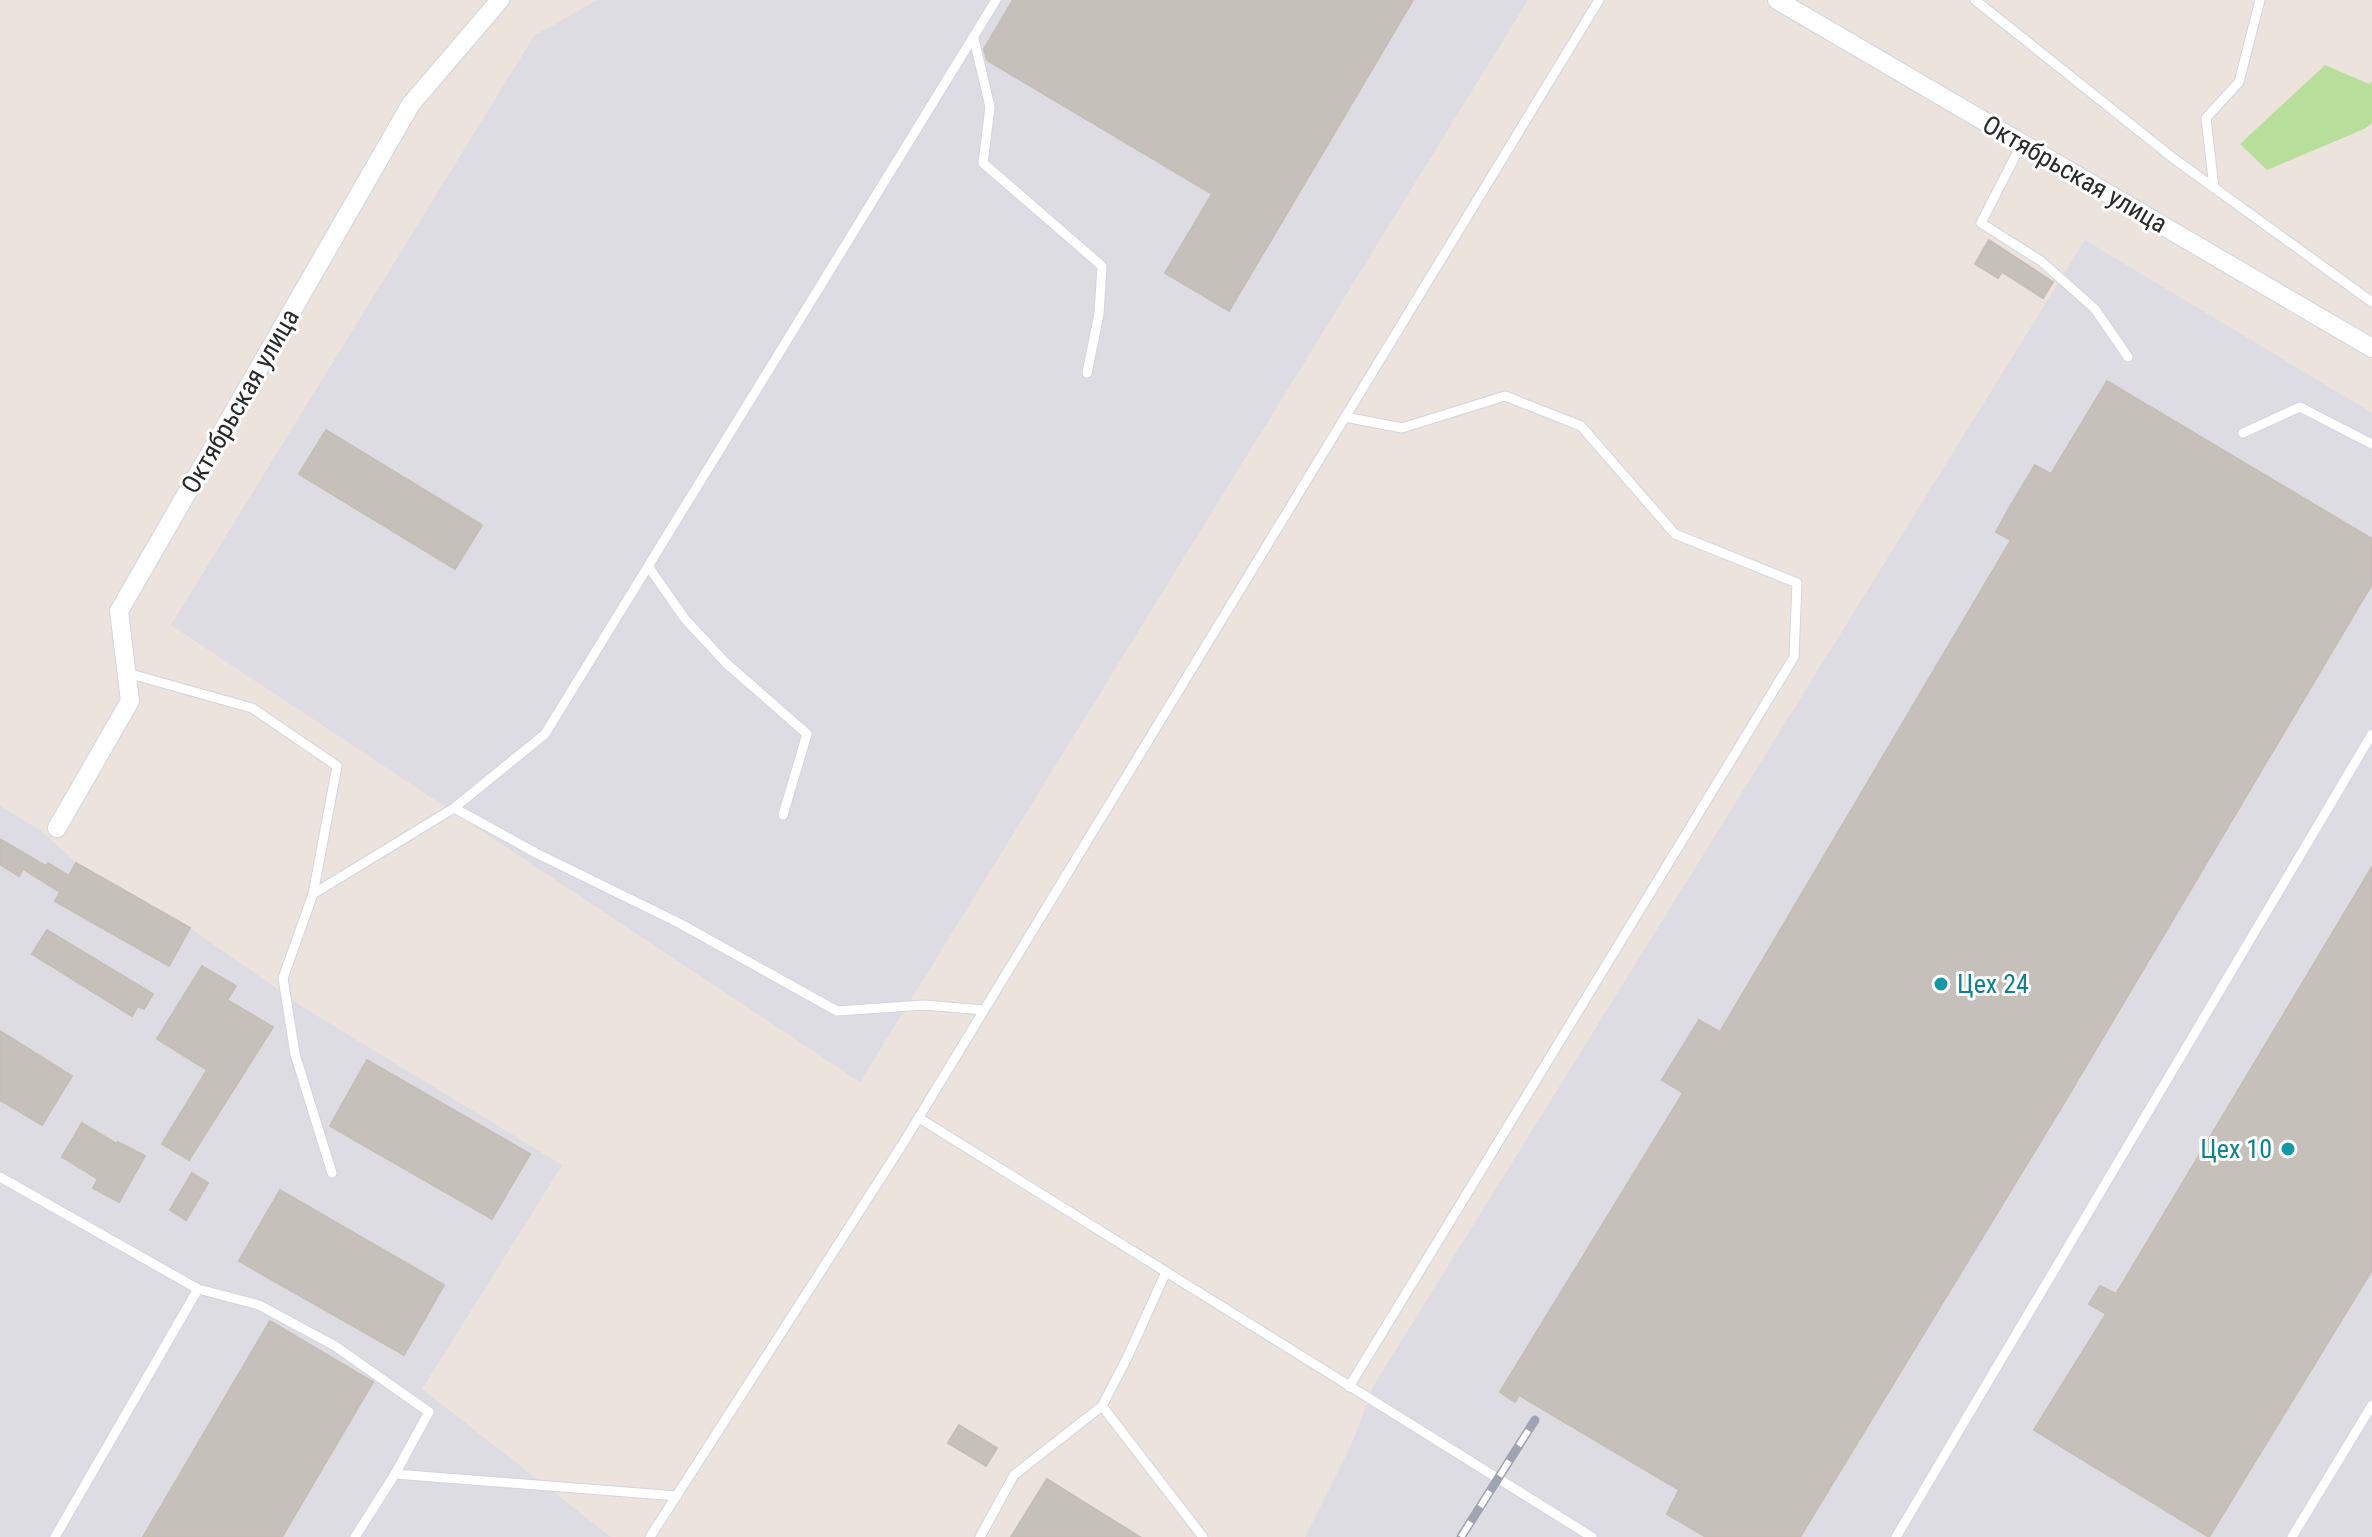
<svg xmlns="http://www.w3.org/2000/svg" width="2372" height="1537" viewBox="0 0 2372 1537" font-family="'Roboto Condensed',sans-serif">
<rect width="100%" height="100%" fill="#ebe3dc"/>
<!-- industrial -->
<path fill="#dddce3" d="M 597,0 L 1528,0 L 860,1082 L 171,625 L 534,36 Z
M 2085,240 L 2372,413 L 2372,1537 L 1305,1537 L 1352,1443 L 1374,1385 Z
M 0,806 L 40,830 L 77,863 L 190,928 L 306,1009 L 562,1165 L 422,1389 L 611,1537 L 0,1537 Z"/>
<!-- green -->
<path fill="#b8de9b" d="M 2325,65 L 2369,84 L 2372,81 L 2372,123 L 2364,129 L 2267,170 L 2240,144 Z"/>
<!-- building -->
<path fill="#c6c0bb" stroke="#c6beb5" stroke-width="2" d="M 1013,0 L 1413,0 L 1229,311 L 1165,273 L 1212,194 L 987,60 L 984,49 Z
M 1989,240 L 2053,282 L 2043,298 L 2002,272 L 1998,278 L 1975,264 Z
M 2107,381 L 2372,539 L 2372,584 L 2064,1103 L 1800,1537 L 1706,1537 L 1667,1514 L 1679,1490 L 1519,1395 L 1515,1402 L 1500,1392 L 1683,1093 L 1662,1080 L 1699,1020 L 1720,1032 L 2011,540 L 1996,532 L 2008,510 L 2035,465 L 2051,474 Z
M 326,430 L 482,525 L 455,569 L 299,474 Z
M 0,839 L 46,866 L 48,863 L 69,876 L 76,863 L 190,928 L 169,966 L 55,901 L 60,892 L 23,869 L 19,876 L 0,864 Z
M 2372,867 L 2372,1270 L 2209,1537 L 2034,1430 L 2106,1314 L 2089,1304 L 2100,1286 L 2116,1294 Z
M 47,930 L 153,994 L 144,1009 L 138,1006 L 132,1016 L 32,954 Z
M 202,966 L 236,986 L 227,1000 L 273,1027 L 189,1160 L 162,1144 L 207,1070 L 157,1039 Z
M 0,1031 L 72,1076 L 42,1125 L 0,1100 Z
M 367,1060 L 530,1154 L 492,1219 L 330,1126 Z
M 82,1123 L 117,1144 L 118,1142 L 145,1156 L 119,1202 L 93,1188 L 98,1179 L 62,1157 Z
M 192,1173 L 208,1183 L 186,1220 L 170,1210 Z
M 280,1190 L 444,1285 L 404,1355 L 239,1261 Z
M 270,1321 L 373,1382 L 316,1479 L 282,1537 L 143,1537 Z
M 959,1425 L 997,1448 L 986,1466 L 948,1443 Z
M 1047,1479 L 1095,1509 L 1140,1537 L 1011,1537 Z"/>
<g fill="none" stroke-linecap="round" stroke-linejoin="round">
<defs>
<path id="service" d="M 1975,0 L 2173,158 L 2372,302
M 974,39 L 990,107 L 983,163 L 1102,266 L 1099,314 L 1087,373
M 2022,143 L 1981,223 L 2041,261 L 2095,309 L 2128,357
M 2214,188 L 2206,118 L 2239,82 L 2260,0
M 1345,417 L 1402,428 L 1505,396 L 1581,426 L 1675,534 L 1797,583 L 1794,657 L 1349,1387
M 2243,433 L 2300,407 L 2372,444
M 648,566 L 685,619 L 726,663 L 807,734 L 783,815
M 127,673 L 252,708 L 337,766 L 313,894 L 454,808 L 545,734 L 996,0
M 454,808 L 536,853 L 679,923 L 837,1011 L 924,1005 L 984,1010
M 313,894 L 283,978 L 295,1054 L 332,1173
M 919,1118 L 1592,1537
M 0,1177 L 198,1289 L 55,1537
M 1166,1272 L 1127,1358 L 1102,1406 L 1203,1537
M 198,1289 L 259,1305 L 335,1346 L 429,1412 L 395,1474
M 355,1537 L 395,1474 L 677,1496
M 650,1537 L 902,1145 L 1599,0
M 980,1537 L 1014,1475 L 1102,1406
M 1896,1537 L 2372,734
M 2292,1537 L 2372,1405"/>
<path id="minor" d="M 1777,0 L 2372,348
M 57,828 L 130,701 L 119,611 L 411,104 L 500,0"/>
</defs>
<!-- service casing -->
<use href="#service" stroke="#d1d5e1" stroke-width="11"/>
<!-- minor casing -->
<use href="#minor" stroke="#d1d5e1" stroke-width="20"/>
<!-- service -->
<use href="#service" stroke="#fff" stroke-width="9"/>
<!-- minor -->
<use href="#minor" stroke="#fff" stroke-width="18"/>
<defs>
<path id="rail" d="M 1461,1537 L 1535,1420"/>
</defs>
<!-- rail casing -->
<use href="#rail" stroke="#9fa3b2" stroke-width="9"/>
<!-- rail -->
<use href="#rail" stroke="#fff" stroke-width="6" stroke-dasharray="18" stroke-linecap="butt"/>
</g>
<!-- markers -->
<g fill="#0f9aa8" stroke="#fff" stroke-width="3">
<circle cx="1941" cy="984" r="8"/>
<circle cx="2288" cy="1149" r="8"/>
</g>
<g text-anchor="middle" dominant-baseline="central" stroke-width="6" stroke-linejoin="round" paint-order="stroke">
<!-- street labels -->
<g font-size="26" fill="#292929" stroke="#fff">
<text transform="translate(2075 174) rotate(30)">Октябрьская улица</text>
<text transform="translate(240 401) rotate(-60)">Октябрьская улица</text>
</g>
<!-- culture labels -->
<g font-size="26" fill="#0d838f" stroke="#fff" text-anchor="start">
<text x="1957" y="984">Цех 24</text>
<text x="2272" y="1149" text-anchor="end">Цех 10</text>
</g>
</g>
</svg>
